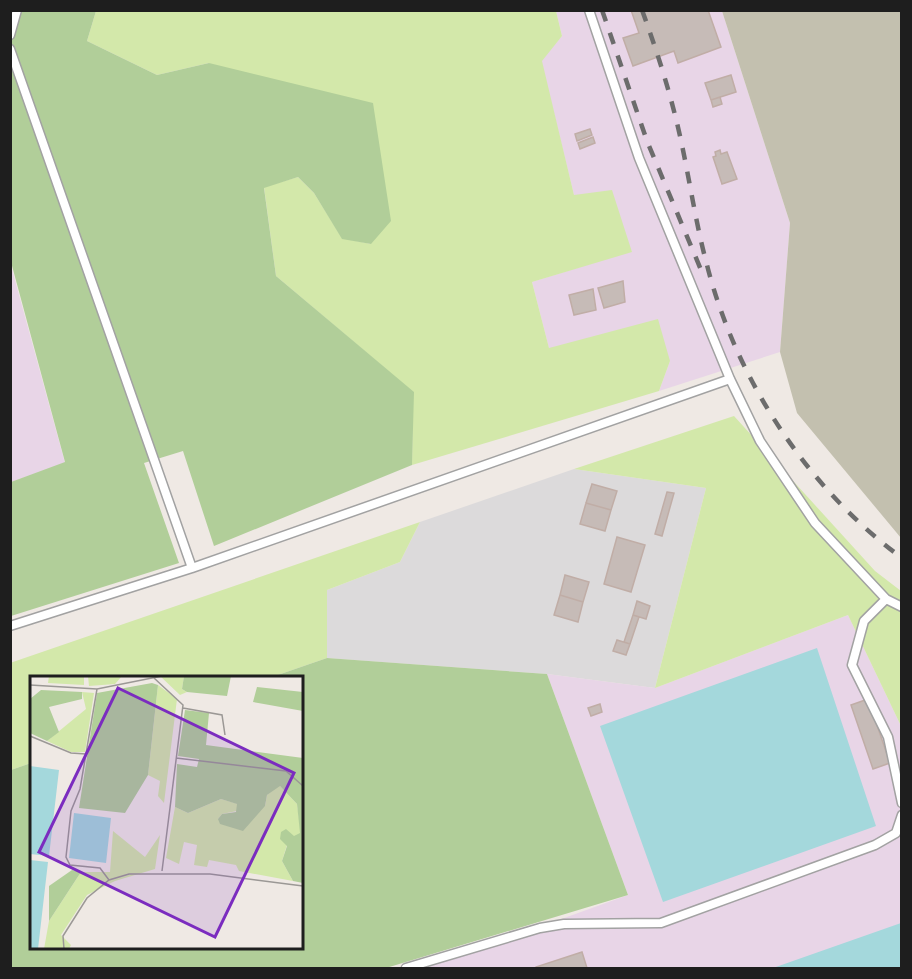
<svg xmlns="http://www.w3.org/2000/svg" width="912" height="979" viewBox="0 0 912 979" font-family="Quicksand,sans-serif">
<rect width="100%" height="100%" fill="#efe9e4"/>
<!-- residential -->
<path fill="#dcdadb" d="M 574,469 L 706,488 L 655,688 L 547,674 L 327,658 L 327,590 L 400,562 L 420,522 Z"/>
<!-- industrial -->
<path fill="#e8d5e7" d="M 556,11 L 722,11 L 790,223 L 780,352 L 659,391 L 670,361 L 549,348 L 532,282 L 632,251 L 574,195 L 541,60 L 562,36 Z
M 10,262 L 65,463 L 11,482 L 10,482 Z
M 848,615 L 901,726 L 901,968 L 426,968 L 628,895 L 547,674 L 655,688 Z"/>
<!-- construction -->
<path fill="#c3c0af" d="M 722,11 L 901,11 L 901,538 L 797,413 L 780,352 L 790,223 Z"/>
<!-- grass -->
<path fill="#d3e8aa" d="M 96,11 L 556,11 L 562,36 L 542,61 L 574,195 L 612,190 L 632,252 L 532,282 L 549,348 L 658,319 L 670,361 L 659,391 L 412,465 L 413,392 L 276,276 L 264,187 L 298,177 L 314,193 L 342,238 L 371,244 L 209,63 L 157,75 L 87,41 Z
M 734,416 L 875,571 L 901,591 L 901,726 L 848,615 L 655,688 L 706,488 L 574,469 Z
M 420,522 L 400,562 L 327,590 L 327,658 L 272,677 L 32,678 L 31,763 L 11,770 L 10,663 Z"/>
<!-- forest -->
<path fill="#b1ce99" d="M 11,11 L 96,11 L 87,41 L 157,75 L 209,63 L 373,103 L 391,221 L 371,244 L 342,239 L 314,193 L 298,177 L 264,188 L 276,276 L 414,392 L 412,465 L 214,546 L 183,451 L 144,463 L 179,563 L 11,616 L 11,482 L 65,462 L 11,262 Z
M 327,658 L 547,674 L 628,895 L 386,968 L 11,968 L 11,770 L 31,763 L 32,948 L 302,948 L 302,678 L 272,677 Z"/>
<!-- water -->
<path fill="#a4d8dc" d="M 817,648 L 876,826 L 663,902 L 600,726 Z
M 901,923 L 901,968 L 773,968 Z"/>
<!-- building -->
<path fill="#c6bbb7" stroke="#c0ada6" stroke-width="1.5" d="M 631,10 L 708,10 L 721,47 L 678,63 L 674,51 L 633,66 L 623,38 L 639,33 Z
M 731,75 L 736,92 L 711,100 L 705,83 Z
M 720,97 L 722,104 L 713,107 L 711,100 Z
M 590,129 L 592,135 L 577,141 L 575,134 Z
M 593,137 L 595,143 L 580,149 L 578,143 Z
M 720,150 L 721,154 L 727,152 L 737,179 L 722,184 L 713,157 L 716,156 L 715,152 Z
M 623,281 L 625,302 L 604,308 L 598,288 Z
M 593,289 L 596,310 L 574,315 L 569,295 Z
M 592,484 L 617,491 L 611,510 L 586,503 Z
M 667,492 L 674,493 L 662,536 L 655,534 Z
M 586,503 L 611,510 L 605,531 L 580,524 Z
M 617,537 L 645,545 L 631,592 L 604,584 Z
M 565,575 L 589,582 L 583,602 L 560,595 Z
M 560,595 L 583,602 L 578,622 L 554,615 Z
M 637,601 L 650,606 L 646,619 L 633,615 Z
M 633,615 L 639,617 L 630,644 L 624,642 Z
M 617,640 L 630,644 L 626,655 L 613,651 Z
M 868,699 L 890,763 L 873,769 L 851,705 Z
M 600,704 L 602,712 L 591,716 L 588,708 Z
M 582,952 L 587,968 L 536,968 L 536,967 Z"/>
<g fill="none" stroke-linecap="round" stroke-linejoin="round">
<defs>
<path id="lane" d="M 589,10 L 639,158 L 730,379 L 760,441 L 815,523 L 886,599 L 902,607
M 10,35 L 17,10
M 10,49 L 192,568
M 886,599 L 864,621 L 852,665 L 888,737 L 902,803
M 10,626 L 192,568 L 730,379
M 406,968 L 540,928 L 564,924 L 661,923 L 875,845 L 896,833 L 902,815"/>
</defs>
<!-- lane casing -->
<use href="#lane" stroke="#a2a2a2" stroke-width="11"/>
<!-- lane -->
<use href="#lane" stroke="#fff" stroke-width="8"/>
<!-- rail -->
<path stroke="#6c6c6c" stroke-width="4.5" stroke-dasharray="12 12" stroke-linecap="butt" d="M 602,10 L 647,141 L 704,277
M 642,10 C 655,46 667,82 676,119 C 688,167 694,217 707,265 C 736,379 807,488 902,558"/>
</g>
<!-- overview -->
<g transform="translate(30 676)">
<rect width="273" height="273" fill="#efe9e4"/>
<path d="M 19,0 L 54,0 L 54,9 L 18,7 ZM 58,0 L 92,0 L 85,8 L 59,10 ZM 130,0 L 154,0 L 152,13 L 157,16 L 150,19 ZM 128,9 L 147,23 L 134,127 L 128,120 L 130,105 L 118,99 ZM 52,16 L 64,17 L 55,76 L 41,76 L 17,65 L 56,33 ZM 249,109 L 267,128 L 271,157 L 257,169 L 252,185 L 263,205 L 209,195 L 206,189 L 179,184 L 177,191 L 164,189 L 167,169 L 154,166 L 149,188 L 136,182 L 145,131 L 158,137 L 191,123 L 208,128 L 207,135 L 192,138 L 188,143 L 235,130 L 237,119 ZM 83,155 L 115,181 L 130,159 L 125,193 L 85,205 L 57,219 L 31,259 L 41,269 L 39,273 L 14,273 L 19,245 L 51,196 L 80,196 Z" fill="#d3e8aa"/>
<path d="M 154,0 L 201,0 L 197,20 L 157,16 L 152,13 ZM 122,7 L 128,9 L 118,99 L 95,137 L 49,132 L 67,17 ZM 227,11 L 273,16 L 273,35 L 223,26 ZM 11,14 L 52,16 L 52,23 L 19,31 L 29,56 L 17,65 L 0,57 L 0,23 ZM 155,34 L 179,37 L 176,69 L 273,82 L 273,207 L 263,205 L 252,185 L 257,170 L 250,163 L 251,156 L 256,153 L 264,160 L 270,157 L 267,128 L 250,110 L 237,119 L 235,130 L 213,155 L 190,148 L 188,143 L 192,138 L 206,136 L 207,128 L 191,123 L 158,137 L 145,131 L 147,88 L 167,91 L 169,83 L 148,80 ZM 42,194 L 51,196 L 19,245 L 19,210 Z" fill="#b1ce99"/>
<path d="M 0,90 L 29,94 L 19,180 L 0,178 ZM 44,137 L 81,142 L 76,187 L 39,182 ZM 0,184 L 18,186 L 8,273 L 0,273 Z" fill="#a4d8dc"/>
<path fill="none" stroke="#9b9895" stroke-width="1.5" d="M 124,2 L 153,29 L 132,195M 0,9 L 67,13 L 132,0M 67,13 L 50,113 L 41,135 L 36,181 L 40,189 L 70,192 L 79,204M 153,32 L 192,39 L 195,59M 0,60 L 41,77 L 56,78M 146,82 L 256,95 L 273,110M 34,273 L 33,260 L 57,222 L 79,204 L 99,198 L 180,198 L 273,210"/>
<path fill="#7b2cbf" fill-opacity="0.15" stroke="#7b2cbf" stroke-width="3" d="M 88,12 L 264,97 L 185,261 L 9,176 Z"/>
<rect width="273" height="273" fill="none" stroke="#1e1e1e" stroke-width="3"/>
</g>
<!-- border -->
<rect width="912" height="979" fill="none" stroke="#1e1e1e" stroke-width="24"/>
</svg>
